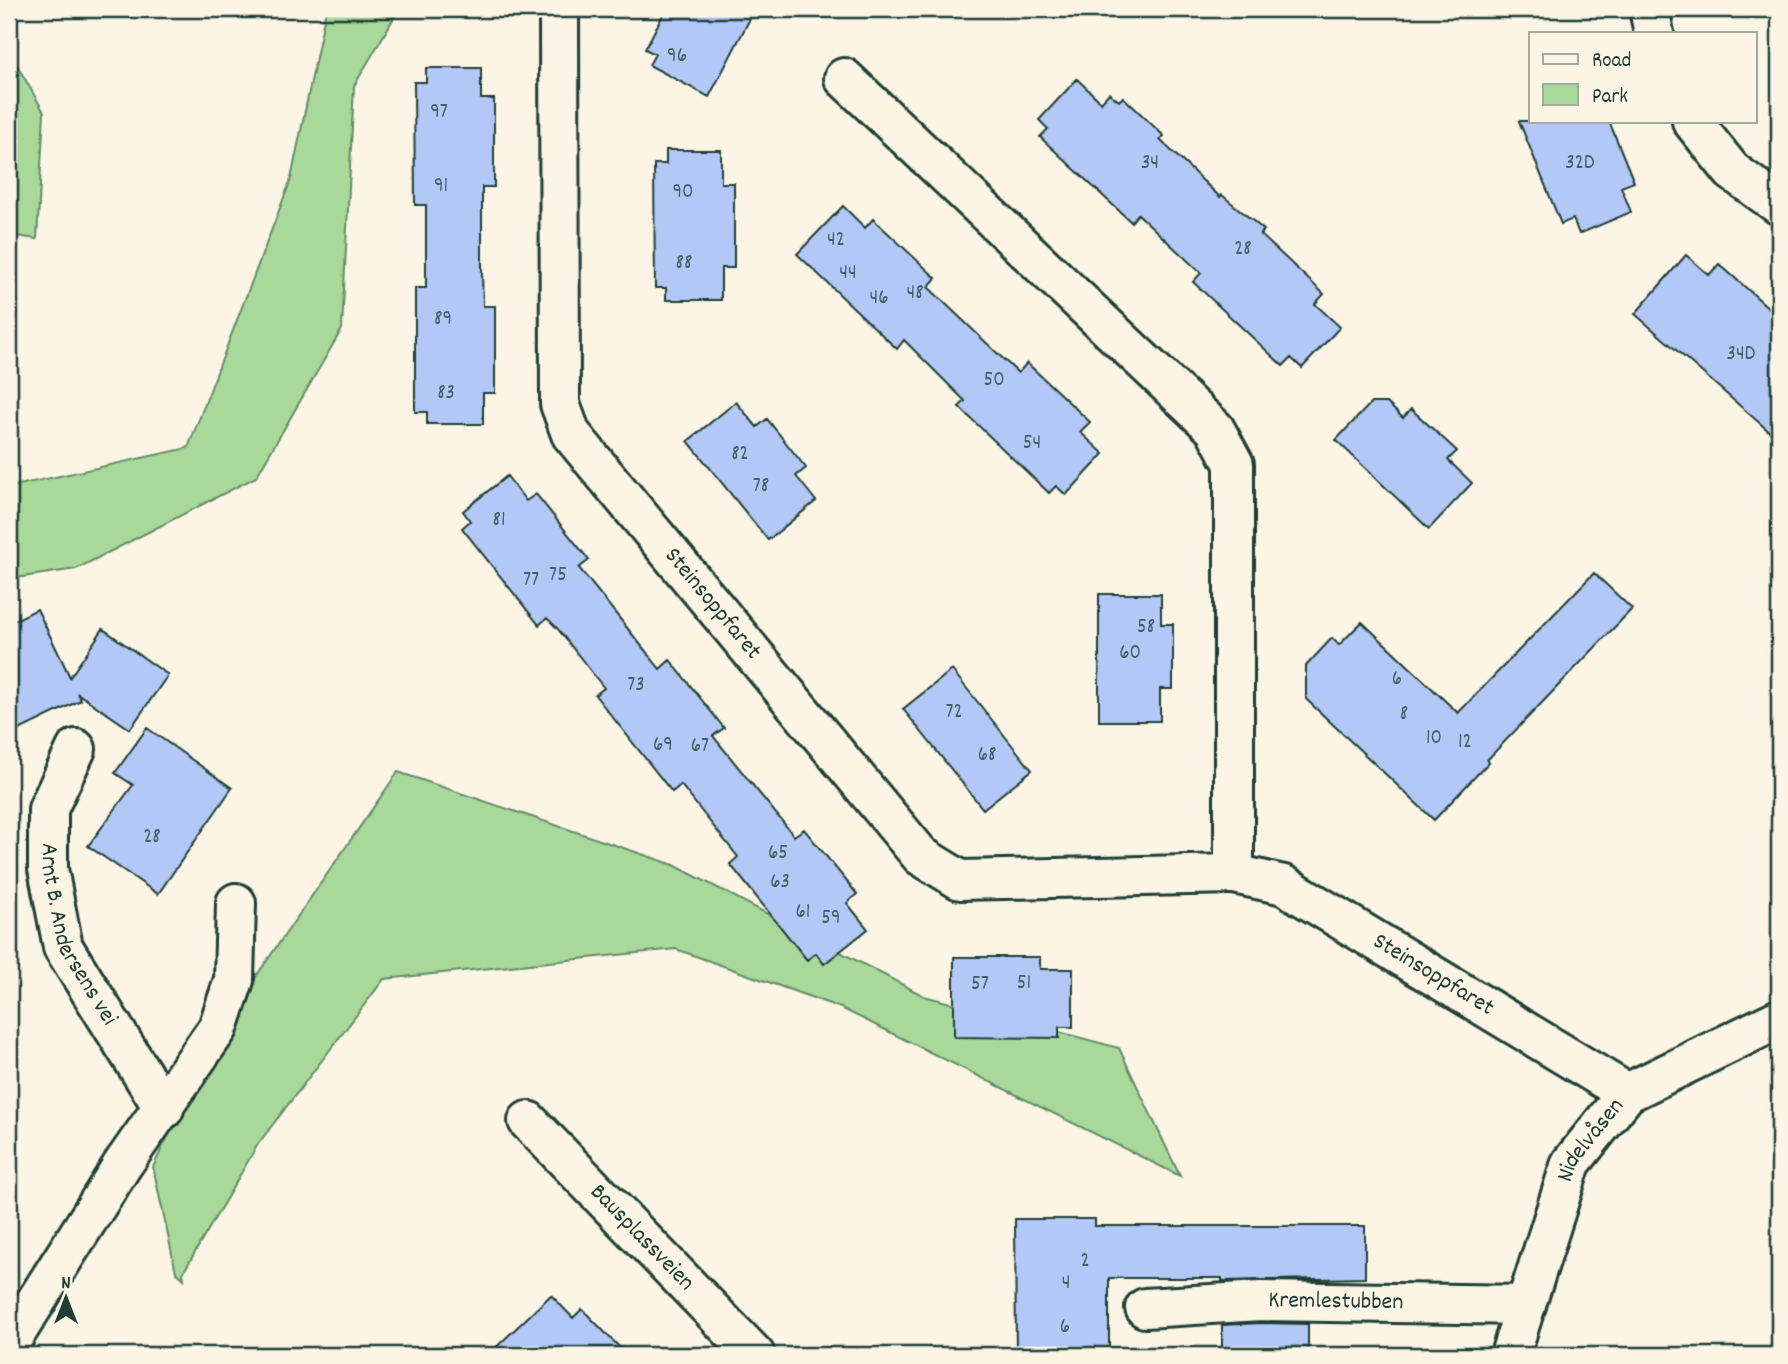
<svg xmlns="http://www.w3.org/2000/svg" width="1788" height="1364" viewBox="0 0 1788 1364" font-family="Dekko,sans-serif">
<rect width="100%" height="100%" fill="#fcf5e5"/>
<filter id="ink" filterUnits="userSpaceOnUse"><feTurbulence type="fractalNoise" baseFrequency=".0143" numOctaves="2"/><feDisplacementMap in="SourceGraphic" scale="14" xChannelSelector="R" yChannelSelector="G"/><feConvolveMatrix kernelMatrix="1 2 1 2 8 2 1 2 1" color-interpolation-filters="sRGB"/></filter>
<g filter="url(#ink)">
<!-- green -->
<path fill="#a8d99a" stroke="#648b67" stroke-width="2" d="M 326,9 L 399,9 L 354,86 L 342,329 L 256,477 L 76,569 L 9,579 L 9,487 L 188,448 L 291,179 Z
M 9,45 L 14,60 L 44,112 L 37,239 L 9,235 Z
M 398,772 L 674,865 L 924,996 L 1119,1048 L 1180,1176 L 841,1008 L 676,949 L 384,979 L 258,1144 L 183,1273 L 184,1279 L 176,1272 L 153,1167 L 216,1034 Z"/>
<!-- building -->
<path fill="#b4c8f7" stroke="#1f3d34" stroke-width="2" d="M 666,9 L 755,9 L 709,97 L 649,65 L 655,54 L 645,49 Z
M 426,68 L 481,68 L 481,99 L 494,99 L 494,187 L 482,187 L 482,274 L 483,306 L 495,306 L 495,393 L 483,393 L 483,424 L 427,424 L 427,412 L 415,412 L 415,288 L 426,288 L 426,205 L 415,205 L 414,82 L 426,82 Z
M 1077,79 L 1101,102 L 1109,93 L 1119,101 L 1123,97 L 1164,136 L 1160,140 L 1220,197 L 1222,195 L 1264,230 L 1260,234 L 1324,294 L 1315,304 L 1340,327 L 1302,368 L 1291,358 L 1283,366 L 1193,282 L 1201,273 L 1138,214 L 1131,222 L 1040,137 L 1048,129 L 1039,120 Z
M 1519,121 L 1609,121 L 1634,182 L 1621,187 L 1631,212 L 1579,234 L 1573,219 L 1561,224 Z
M 666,150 L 721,150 L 721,183 L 734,183 L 734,268 L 721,268 L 721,300 L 666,300 L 666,288 L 655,288 L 654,164 L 666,164 Z
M 843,206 L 865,228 L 873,219 L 936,278 L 928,287 L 1018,373 L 1027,363 L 1090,422 L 1080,432 L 1104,454 L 1066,495 L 1056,486 L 1049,493 L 959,407 L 965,401 L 904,340 L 897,349 L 797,254 Z
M 1686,255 L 1709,275 L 1719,264 L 1779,317 L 1779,440 L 1635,314 Z
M 736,402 L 757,427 L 767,419 L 806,468 L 796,476 L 816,501 L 768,540 L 688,441 Z
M 1371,403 L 1387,403 L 1403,418 L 1411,409 L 1457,451 L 1448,460 L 1472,483 L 1429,529 L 1336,440 Z
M 507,476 L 526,501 L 536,494 L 589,560 L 579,568 L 640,644 L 660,669 L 670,660 L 724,728 L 713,736 L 794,836 L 804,829 L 857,894 L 847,903 L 868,929 L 824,964 L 816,953 L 807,960 L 730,864 L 738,857 L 706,817 L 681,785 L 672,792 L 595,695 L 604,688 L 557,628 L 547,618 L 539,625 L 462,528 L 470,521 L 463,511 Z
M 1594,573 L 1632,609 L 1487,760 L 1489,762 L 1434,820 L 1306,699 L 1306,666 L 1332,638 L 1339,645 L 1362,622 L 1458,713 Z
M 1099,594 L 1161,594 L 1161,624 L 1173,624 L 1173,689 L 1160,689 L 1160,721 L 1099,721 Z
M 37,609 L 70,677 L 103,629 L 168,675 L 130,729 L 77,693 L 81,700 L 9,735 L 9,623 Z
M 952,670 L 1032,770 L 983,809 L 903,709 Z
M 147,728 L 232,788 L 158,894 L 88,846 L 133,785 L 115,773 Z
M 954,957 L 1040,957 L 1040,969 L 1073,969 L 1073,1027 L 1059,1027 L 1059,1038 L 954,1037 Z
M 1015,1219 L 1095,1219 L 1095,1226 L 1365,1226 L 1365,1278 L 1222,1281 L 1222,1278 L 1109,1278 L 1109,1354 L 1016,1355 Z
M 551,1295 L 573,1318 L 582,1309 L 627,1355 L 488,1355 Z
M 1261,1323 L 1308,1324 L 1308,1355 L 1222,1355 L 1222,1325 Z"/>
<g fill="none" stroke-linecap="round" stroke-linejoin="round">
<defs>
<g id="minor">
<path id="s1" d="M 559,9 L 560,404 L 571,434 L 921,856 L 960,880 L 1234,874"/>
<path d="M 1649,9 L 1654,33"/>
<path id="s2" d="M 844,78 L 1215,429 L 1234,464 L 1234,874 L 1284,885 L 1627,1093"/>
<path d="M 1692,121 L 1732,171 L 1779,205"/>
<path id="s3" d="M 76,749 L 48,809 L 48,869 L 63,947 L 164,1109"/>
<path id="s4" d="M 528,1121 L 755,1355"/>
<path id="s5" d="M 1145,1308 L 1260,1301 L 1526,1305"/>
<path d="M 9,1344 L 123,1164 L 218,1028 L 234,980 L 236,903"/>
<path id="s6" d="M 1510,1355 L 1571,1163 L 1627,1093 L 1779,1019"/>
</g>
</defs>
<!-- minor casing -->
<use href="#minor" stroke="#1f3d34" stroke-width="44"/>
<!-- minor -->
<use href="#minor" stroke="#fcf5e5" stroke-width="38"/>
</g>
</g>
<g text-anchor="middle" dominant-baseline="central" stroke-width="5" stroke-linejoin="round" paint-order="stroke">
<!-- number labels -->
<g font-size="21" fill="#446065">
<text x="677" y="57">96</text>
<text x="439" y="113">97</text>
<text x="1150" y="164">34</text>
<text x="1580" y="164">32D</text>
<text x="441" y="187">91</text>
<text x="683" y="193">90</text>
<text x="836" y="241">42</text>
<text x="1243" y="250">28</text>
<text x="684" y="264">88</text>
<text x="848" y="274">44</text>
<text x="915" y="294">48</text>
<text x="879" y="299">46</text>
<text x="443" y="320">89</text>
<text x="1741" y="355">34D</text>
<text x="994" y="381">50</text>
<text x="446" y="394">83</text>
<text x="1032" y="444">54</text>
<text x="740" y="455">82</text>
<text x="761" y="487">78</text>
<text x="499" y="521">81</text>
<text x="558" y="576">75</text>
<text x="531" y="581">77</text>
<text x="1146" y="628">58</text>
<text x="1130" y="654">60</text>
<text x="1397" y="680">6</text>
<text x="636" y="686">73</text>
<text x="954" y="713">72</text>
<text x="1404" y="715">8</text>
<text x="1434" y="739">10</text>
<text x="1465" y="743">12</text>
<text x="663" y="746">69</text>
<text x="700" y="747">67</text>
<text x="987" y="756">68</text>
<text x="152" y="838">28</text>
<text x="778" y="854">65</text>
<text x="780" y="883">63</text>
<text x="803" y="913">61</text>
<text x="831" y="919">59</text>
<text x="1024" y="984">51</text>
<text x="980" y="985">57</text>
<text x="1085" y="1262">2</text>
<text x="1066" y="1284">4</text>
<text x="1065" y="1328">6</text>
</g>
<!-- street labels -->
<g font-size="24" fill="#1f3d34" stroke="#fcf5e5">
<text stroke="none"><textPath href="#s1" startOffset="648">Steinsoppfaret</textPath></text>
<text stroke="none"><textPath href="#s3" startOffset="198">Arnt B. Andersens vei</textPath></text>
<text stroke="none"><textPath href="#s2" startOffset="1186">Steinsoppfaret</textPath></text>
<text stroke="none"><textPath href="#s6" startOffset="231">Nidelvåsen</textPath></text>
<text stroke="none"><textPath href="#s4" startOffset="163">Bausplassveien</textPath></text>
<text stroke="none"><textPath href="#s5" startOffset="191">Kremlestubben</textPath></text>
</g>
</g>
<!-- margin -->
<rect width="1788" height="1364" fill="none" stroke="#fcf5e5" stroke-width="35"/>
<rect x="18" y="18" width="1753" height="1329" fill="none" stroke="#1f3d34" stroke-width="2.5" filter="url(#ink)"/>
<!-- legend -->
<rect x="1529" y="32" width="228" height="91" fill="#fcf5e5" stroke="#a4ab9e" stroke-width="2"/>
<rect x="1543" y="54" width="35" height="10" fill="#fcf5e5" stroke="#a4ab9e" stroke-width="2"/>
<text x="1592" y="66" font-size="21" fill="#1f3d34">Road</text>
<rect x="1543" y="84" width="35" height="21" fill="#a8d99a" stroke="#a4ab9e" stroke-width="2"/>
<text x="1592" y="102" font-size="21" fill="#1f3d34">Park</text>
<!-- north arrow -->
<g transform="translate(66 1298)" stroke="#fcf5e5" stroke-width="5" paint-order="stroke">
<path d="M0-5L12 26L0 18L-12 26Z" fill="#1f3d34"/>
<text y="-10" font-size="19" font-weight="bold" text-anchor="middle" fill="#1f3d34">N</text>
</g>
</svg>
